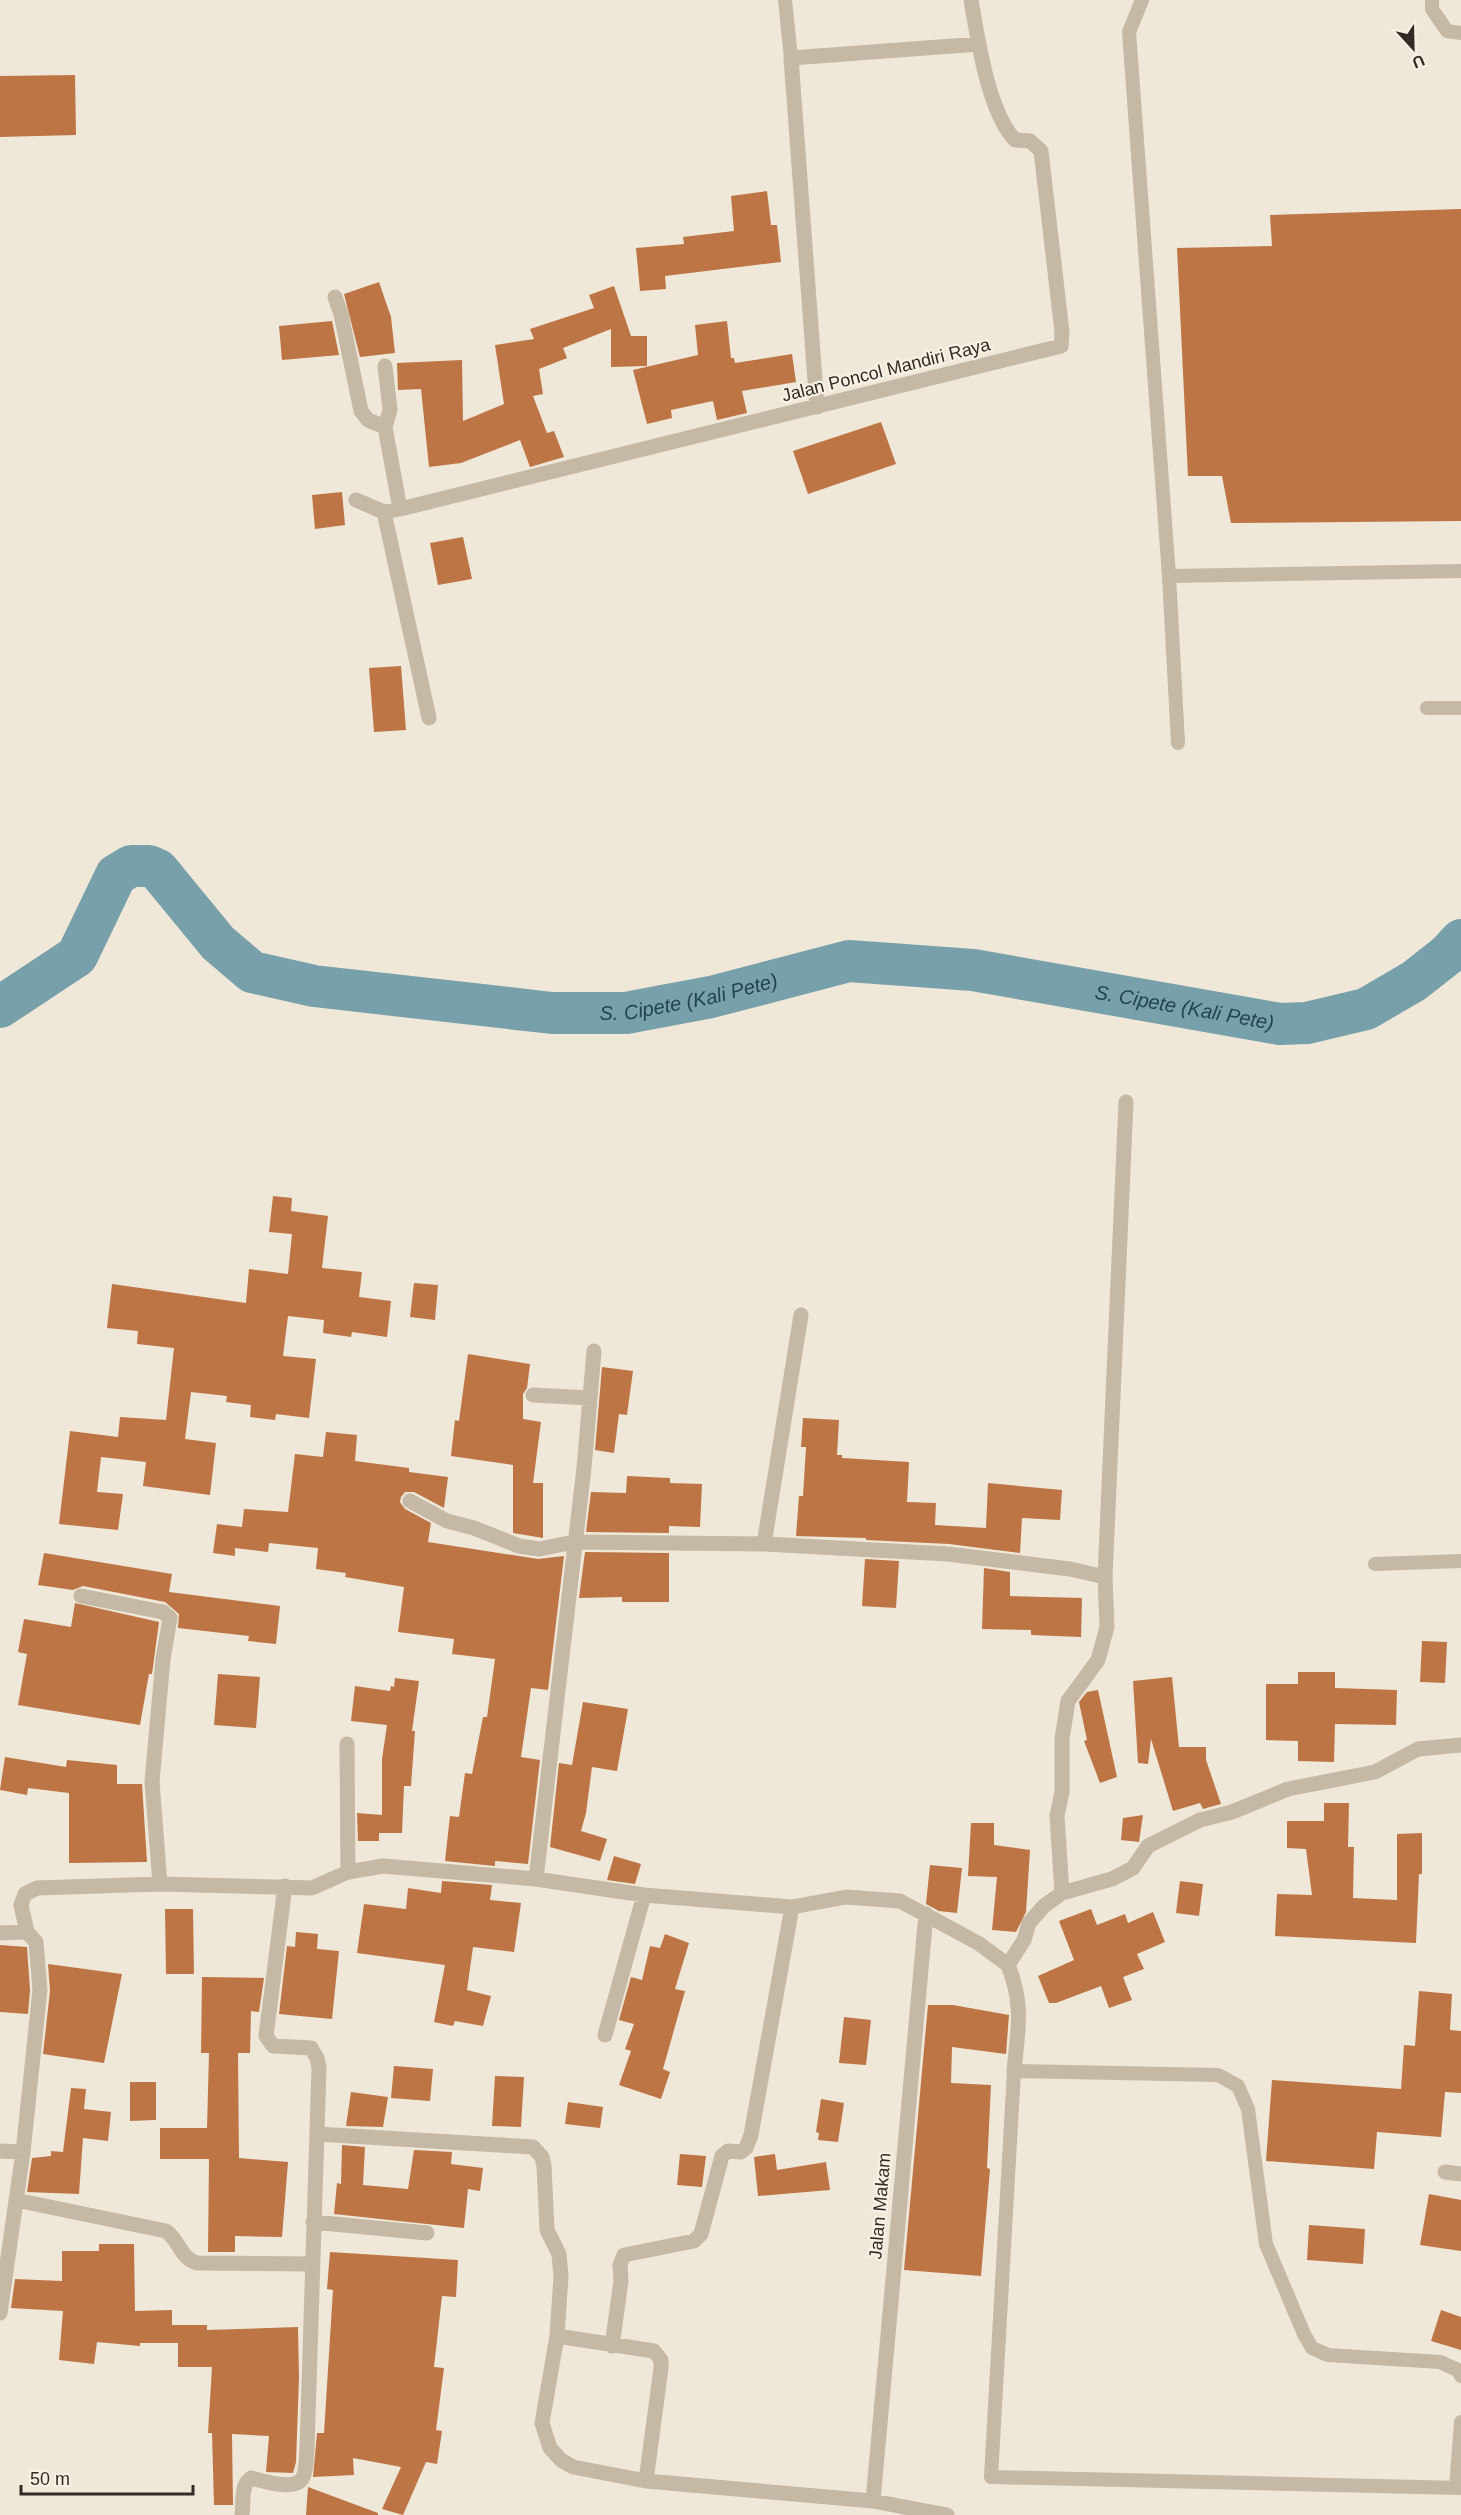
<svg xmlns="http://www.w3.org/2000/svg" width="1461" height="2515" viewBox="0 0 1461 2515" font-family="Arial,sans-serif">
<rect width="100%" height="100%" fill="#efe7d7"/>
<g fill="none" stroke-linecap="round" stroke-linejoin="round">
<!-- river -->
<path stroke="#78a0aa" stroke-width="42" id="s1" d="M 0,1007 L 77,956 L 116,875 L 131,866 L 149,866 L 158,870 L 218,943 L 252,972 L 314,986 L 552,1013 L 626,1013 L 711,997 L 849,961 L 973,970 L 1280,1024 L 1307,1023 L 1366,1009 L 1414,981 L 1447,955 L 1461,940"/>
</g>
<!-- building -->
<path fill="#be7546" d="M 75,75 L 76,135 L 0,137 L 0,76 Z
M 767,191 L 771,225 L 777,225 L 781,262 L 665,276 L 666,289 L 640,291 L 636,248 L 684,244 L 683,237 L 734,231 L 731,196 Z
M 1461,209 L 1461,521 L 1231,523 L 1222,476 L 1188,476 L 1177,248 L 1272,246 L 1270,215 Z
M 379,282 L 391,317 L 395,353 L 360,357 L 344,294 Z
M 614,286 L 631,336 L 647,336 L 647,366 L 611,367 L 611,329 L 563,348 L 567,358 L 539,369 L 543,394 L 533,396 L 547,433 L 554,431 L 564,457 L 530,467 L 520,440 L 461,463 L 429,467 L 421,389 L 398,390 L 397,363 L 462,360 L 463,421 L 504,404 L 495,345 L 534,339 L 530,329 L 594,308 L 589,295 Z
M 332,321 L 339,355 L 282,360 L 279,326 Z
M 727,321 L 731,358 L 734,358 L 735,363 L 792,354 L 796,382 L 742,391 L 747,413 L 717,420 L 713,401 L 671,410 L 672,418 L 647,424 L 633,370 L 698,355 L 695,325 Z
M 881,422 L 896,464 L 808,494 L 793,451 Z
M 342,492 L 345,525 L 315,529 L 312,495 Z
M 463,537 L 472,579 L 438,585 L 430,543 Z
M 401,666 L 406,730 L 374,732 L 369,668 Z
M 273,1196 L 292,1198 L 291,1211 L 328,1216 L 322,1268 L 362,1272 L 359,1297 L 391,1301 L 387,1337 L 352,1332 L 351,1337 L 323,1333 L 324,1320 L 288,1316 L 283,1356 L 316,1359 L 309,1418 L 276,1414 L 275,1420 L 250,1417 L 251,1405 L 226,1402 L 227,1396 L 191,1392 L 185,1439 L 216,1443 L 210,1495 L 143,1486 L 146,1462 L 101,1457 L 97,1492 L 123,1494 L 118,1530 L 59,1524 L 70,1431 L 118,1437 L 120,1417 L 166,1420 L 174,1348 L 137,1344 L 138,1331 L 107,1328 L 112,1284 L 246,1303 L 249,1269 L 288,1274 L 292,1234 L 269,1232 Z
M 414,1283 L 438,1285 L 435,1320 L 410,1317 Z
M 468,1354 L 530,1364 L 527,1388 L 523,1394 L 523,1419 L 541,1422 L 533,1483 L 543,1483 L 543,1538 L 513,1533 L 513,1465 L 451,1456 L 455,1420 L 459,1421 Z
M 602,1367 L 633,1371 L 627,1415 L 619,1414 L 614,1453 L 595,1450 Z
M 803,1418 L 839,1420 L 837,1455 L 842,1455 L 842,1458 L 909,1462 L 907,1502 L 936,1503 L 935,1525 L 986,1528 L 988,1483 L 1062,1490 L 1060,1520 L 1022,1518 L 1020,1553 L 949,1544 L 866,1540 L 866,1538 L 796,1536 L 799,1496 L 803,1496 L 806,1447 L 801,1447 Z
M 326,1432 L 357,1435 L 355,1461 L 409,1468 L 409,1472 L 448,1477 L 444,1508 L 414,1492 L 405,1492 L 401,1497 L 400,1502 L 405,1509 L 431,1523 L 428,1542 L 538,1559 L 564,1556 L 548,1690 L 531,1688 L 521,1757 L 540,1760 L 528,1864 L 495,1861 L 495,1866 L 445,1861 L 450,1816 L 459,1817 L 465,1773 L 472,1774 L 483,1717 L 487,1717 L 495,1659 L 452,1654 L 454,1639 L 398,1632 L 404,1587 L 345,1577 L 346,1573 L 316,1569 L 318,1548 L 269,1543 L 268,1552 L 235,1548 L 235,1556 L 213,1553 L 217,1524 L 242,1527 L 244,1509 L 288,1512 L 295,1454 L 323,1457 Z
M 627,1476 L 670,1478 L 670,1483 L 702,1484 L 700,1527 L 669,1526 L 669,1533 L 586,1532 L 591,1492 L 626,1493 Z
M 585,1552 L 669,1553 L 669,1602 L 622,1602 L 622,1597 L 579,1598 Z
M 44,1553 L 172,1574 L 169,1592 L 280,1606 L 276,1644 L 248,1641 L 249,1636 L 178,1628 L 179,1614 L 165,1602 L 83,1586 L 73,1590 L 38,1585 Z
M 865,1559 L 899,1561 L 896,1608 L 862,1606 Z
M 984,1568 L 1010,1572 L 1010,1596 L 1082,1598 L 1081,1637 L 1031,1635 L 1031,1630 L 982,1629 Z
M 75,1603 L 159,1622 L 152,1674 L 149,1674 L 140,1725 L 18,1705 L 27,1654 L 18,1652 L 24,1619 L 71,1627 Z
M 1422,1641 L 1447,1642 L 1445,1683 L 1420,1682 Z
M 1298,1672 L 1335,1672 L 1335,1688 L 1397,1690 L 1396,1725 L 1335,1724 L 1334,1762 L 1298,1761 L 1298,1741 L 1266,1740 L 1266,1684 L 1298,1684 Z
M 218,1674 L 260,1677 L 256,1728 L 214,1725 Z
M 1172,1677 L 1179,1747 L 1206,1747 L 1206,1760 L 1221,1804 L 1210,1807 L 1203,1809 L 1200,1803 L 1173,1811 L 1151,1739 L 1148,1764 L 1138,1763 L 1133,1681 Z
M 395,1678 L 419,1681 L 412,1731 L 415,1731 L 411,1786 L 404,1786 L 402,1833 L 379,1833 L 379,1841 L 358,1841 L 357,1813 L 382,1815 L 382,1759 L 387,1725 L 351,1721 L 355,1686 L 390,1691 L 391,1686 L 394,1687 Z
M 1098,1690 L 1117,1777 L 1100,1783 L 1084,1741 L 1087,1740 L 1079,1702 L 1087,1692 Z
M 583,1702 L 628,1709 L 617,1771 L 592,1767 L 586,1813 L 581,1831 L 607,1839 L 600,1861 L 550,1847 L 559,1763 L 572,1765 Z
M 5,1757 L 66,1767 L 67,1760 L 117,1765 L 117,1784 L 142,1784 L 147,1862 L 69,1863 L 69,1793 L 28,1788 L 27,1795 L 0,1790 Z
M 1324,1803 L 1349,1803 L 1348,1847 L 1354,1847 L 1353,1898 L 1397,1900 L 1397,1834 L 1422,1833 L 1422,1874 L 1419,1874 L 1416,1943 L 1275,1936 L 1277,1894 L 1312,1895 L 1306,1849 L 1287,1848 L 1287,1821 L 1324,1821 Z
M 1143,1815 L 1139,1842 L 1121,1840 L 1123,1818 Z
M 971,1823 L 994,1823 L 994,1845 L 1030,1850 L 1026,1912 L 1016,1932 L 992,1930 L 997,1877 L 968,1876 Z
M 614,1856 L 641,1864 L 635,1884 L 607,1880 Z
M 930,1865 L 962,1868 L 957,1913 L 939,1911 L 926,1904 Z
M 442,1881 L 492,1885 L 490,1900 L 521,1903 L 514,1952 L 473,1947 L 467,1990 L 491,1996 L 483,2026 L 455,2021 L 453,2026 L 434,2022 L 445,1965 L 357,1953 L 364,1904 L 406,1909 L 408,1888 L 441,1893 Z
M 1180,1881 L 1203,1884 L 1199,1916 L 1176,1913 Z
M 165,1909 L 193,1909 L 194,1974 L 166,1974 Z
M 1091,1909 L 1097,1925 L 1125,1914 L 1128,1923 L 1153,1912 L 1165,1942 L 1137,1954 L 1144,1969 L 1123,1977 L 1132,2000 L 1109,2008 L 1101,1986 L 1056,2003 L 1049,2003 L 1038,1976 L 1074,1960 L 1059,1921 Z
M 296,1932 L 318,1934 L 317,1949 L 339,1951 L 332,2019 L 279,2014 L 287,1946 L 295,1947 Z
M 665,1934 L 689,1943 L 675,1989 L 685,1991 L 663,2069 L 670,2072 L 661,2099 L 619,2085 L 631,2051 L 625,2049 L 634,2024 L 619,2020 L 631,1977 L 642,1980 L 650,1946 L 660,1948 Z
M 0,1945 L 27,1947 L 30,1990 L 28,2014 L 0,2012 Z
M 48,1964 L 122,1974 L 104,2063 L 43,2054 L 50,1991 Z
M 202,1977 L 264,1978 L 259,2012 L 251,2011 L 250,2053 L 238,2053 L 239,2158 L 288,2162 L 282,2237 L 235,2236 L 235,2252 L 208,2252 L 209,2159 L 160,2159 L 160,2128 L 207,2128 L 209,2053 L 201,2053 Z
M 1419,1991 L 1452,1994 L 1450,2030 L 1461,2031 L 1461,2093 L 1445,2092 L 1441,2137 L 1377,2132 L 1374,2169 L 1266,2161 L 1272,2080 L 1401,2089 L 1404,2045 L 1415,2046 Z
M 928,2005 L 953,2005 L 1009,2015 L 1006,2054 L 952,2047 L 951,2083 L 991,2085 L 987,2168 L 990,2169 L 981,2276 L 904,2270 Z
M 844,2017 L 871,2020 L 866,2065 L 839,2063 Z
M 394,2066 L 433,2069 L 430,2101 L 391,2098 Z
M 495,2076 L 524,2077 L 521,2127 L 492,2126 Z
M 130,2082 L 156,2082 L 156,2120 L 130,2121 Z
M 71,2088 L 86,2089 L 84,2109 L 111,2112 L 108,2141 L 83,2138 L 79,2194 L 27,2192 L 32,2158 L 51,2156 L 51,2151 L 63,2152 Z
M 351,2092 L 388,2097 L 383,2127 L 346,2126 Z
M 821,2099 L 844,2103 L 838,2142 L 818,2140 L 819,2133 L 816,2132 Z
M 568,2102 L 603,2107 L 600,2128 L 565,2124 Z
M 342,2145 L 365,2147 L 363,2185 L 408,2189 L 414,2150 L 452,2152 L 451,2164 L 483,2168 L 480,2191 L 468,2189 L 464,2228 L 334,2214 L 337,2183 L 341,2184 Z
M 680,2154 L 706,2156 L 702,2187 L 677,2185 Z
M 775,2154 L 777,2170 L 826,2162 L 830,2190 L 758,2196 L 754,2157 Z
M 1429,2194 L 1461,2200 L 1461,2251 L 1420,2245 Z
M 1309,2225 L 1365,2229 L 1363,2264 L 1307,2260 Z
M 99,2244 L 134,2244 L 135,2311 L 172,2310 L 172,2325 L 207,2325 L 207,2330 L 298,2327 L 299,2378 L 296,2462 L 293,2473 L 266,2472 L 269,2436 L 232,2434 L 233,2505 L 214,2505 L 212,2433 L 208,2433 L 212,2367 L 178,2367 L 178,2343 L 140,2343 L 140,2346 L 97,2342 L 94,2364 L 59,2360 L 63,2311 L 11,2308 L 15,2279 L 62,2281 L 62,2251 L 99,2251 Z
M 330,2252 L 458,2260 L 456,2297 L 442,2296 L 434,2367 L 444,2368 L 436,2430 L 442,2431 L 437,2464 L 426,2462 L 403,2515 L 382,2509 L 401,2467 L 353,2458 L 354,2475 L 313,2477 L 317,2433 L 324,2433 L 333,2290 L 327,2289 Z
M 1441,2310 L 1461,2317 L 1461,2350 L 1431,2341 Z
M 308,2487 L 378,2513 L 378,2515 L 306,2515 Z"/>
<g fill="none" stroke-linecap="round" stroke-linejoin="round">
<!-- service -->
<path stroke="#c5b8a4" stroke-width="14" d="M 785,0 L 791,58
M 1142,0 L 1129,32 L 1169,576 L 1461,571
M 1432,0 L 1432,9 L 1447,31 L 1461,33
M 1169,576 L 1178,743
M 1427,708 L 1461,708
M 1375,1564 L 1461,1561
M 1461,2376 L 1458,2370 L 1440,2362 L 1328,2355 L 1312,2348 L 1304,2334 L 1266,2244 L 1248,2109 L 1238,2086 L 1218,2075 L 1014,2071 L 991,2477 L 1461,2488
M 1456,2488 L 1461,2422"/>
<!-- minor -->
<path stroke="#c5b8a4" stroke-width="15" d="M 335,297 L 341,314 L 361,411 L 368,420 L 385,427
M 385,366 L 390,410 L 385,427 L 400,509
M 817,407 L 791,58 L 979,44
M 356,500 L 384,512 L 400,509 L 1061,346 L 1062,332 L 1041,151 L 1030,141 L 1015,140 C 988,111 978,40 971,0
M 384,512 L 429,718
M 533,1395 L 590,1398
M 410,1501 L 447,1521 L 474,1528 L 519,1546 L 539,1549 L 574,1542 L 764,1544 L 948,1554 L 1070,1569 L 1105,1577
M 764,1544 L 801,1315
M 81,1596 L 163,1612 L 170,1618 L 163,1659 L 152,1782 L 160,1884
M 347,1744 L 348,1872
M 536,1879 L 584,1468 L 594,1351
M 1062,1893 L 1057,1816 L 1062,1792 L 1062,1739 L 1068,1701 L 1098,1660 L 1107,1627 L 1105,1577 L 1126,1102
M 0,1933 L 27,1932
M 1008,1965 C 1024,2005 1018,2029 1014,2071
M 605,2035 L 644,1895
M 317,2134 L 533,2147 L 542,2157 L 544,2166 L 547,2230 L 559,2254 L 561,2277 L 557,2336 L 542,2423 L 550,2448 L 561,2460 L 573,2467 L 646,2481 L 873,2501 L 947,2515
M 0,2151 L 23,2152
M 1445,2172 L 1461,2174
M 16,2200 L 166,2231 C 179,2240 181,2259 197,2263 L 313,2264
M 313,2222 L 427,2233
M 0,2313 L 23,2152 L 40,1990 L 36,1942 L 27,1932 L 21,1905 L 25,1894 L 37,1888 L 160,1884 L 312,1888 L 348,1872 L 383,1866 L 536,1879 L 644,1895 L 792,1907 L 846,1897 L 900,1901 L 978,1943 L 1008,1965 L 1024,1940 L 1029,1923 L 1044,1906 L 1062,1893 L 1112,1879 L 1133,1868 L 1148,1846 L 1200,1820 L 1232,1812 L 1288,1789 L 1375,1772 L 1418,1749 L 1461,1745
M 557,2336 L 654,2351 L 661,2360 L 661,2368 L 646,2481
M 612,2346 L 621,2281 L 620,2265 L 624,2255 L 694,2241 L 701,2234 L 722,2156 L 728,2151 L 741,2152 L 746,2148 L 751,2135 L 792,1907
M 873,2501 L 926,1914
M 242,2515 C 244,2502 240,2486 251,2478 C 263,2481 296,2492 303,2477 C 307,2470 306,2456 307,2448 L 319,2068 L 317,2058 L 311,2048 L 273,2046 L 266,2036 L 285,1886"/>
</g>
<g text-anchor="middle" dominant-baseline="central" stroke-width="4.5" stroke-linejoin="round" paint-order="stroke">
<!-- street labels -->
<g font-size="18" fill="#322b25" stroke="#f7f1e3">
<text transform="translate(886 370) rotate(-14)">Jalan Poncol Mandiri Raya</text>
<text transform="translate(880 2206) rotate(-85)">Jalan Makam</text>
</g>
<!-- water labels -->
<g font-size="20" font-style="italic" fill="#1e4550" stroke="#f7f1e3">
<text stroke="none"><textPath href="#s1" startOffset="808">S. Cipete (Kali Pete)</textPath></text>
<text stroke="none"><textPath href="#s1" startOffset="1312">S. Cipete (Kali Pete)</textPath></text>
</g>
</g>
<!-- north arrow -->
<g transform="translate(1413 48) rotate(158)" stroke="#f7f1e3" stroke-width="4.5" paint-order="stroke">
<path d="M0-4.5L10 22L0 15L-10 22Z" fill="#322b25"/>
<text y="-9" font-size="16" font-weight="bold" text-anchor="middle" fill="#322b25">U</text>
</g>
<!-- scale -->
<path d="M21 2485v9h172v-9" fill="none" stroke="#322b25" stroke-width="3"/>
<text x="30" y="2485" font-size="18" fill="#322b25" stroke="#f7f1e3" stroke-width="4.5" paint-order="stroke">50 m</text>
</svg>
